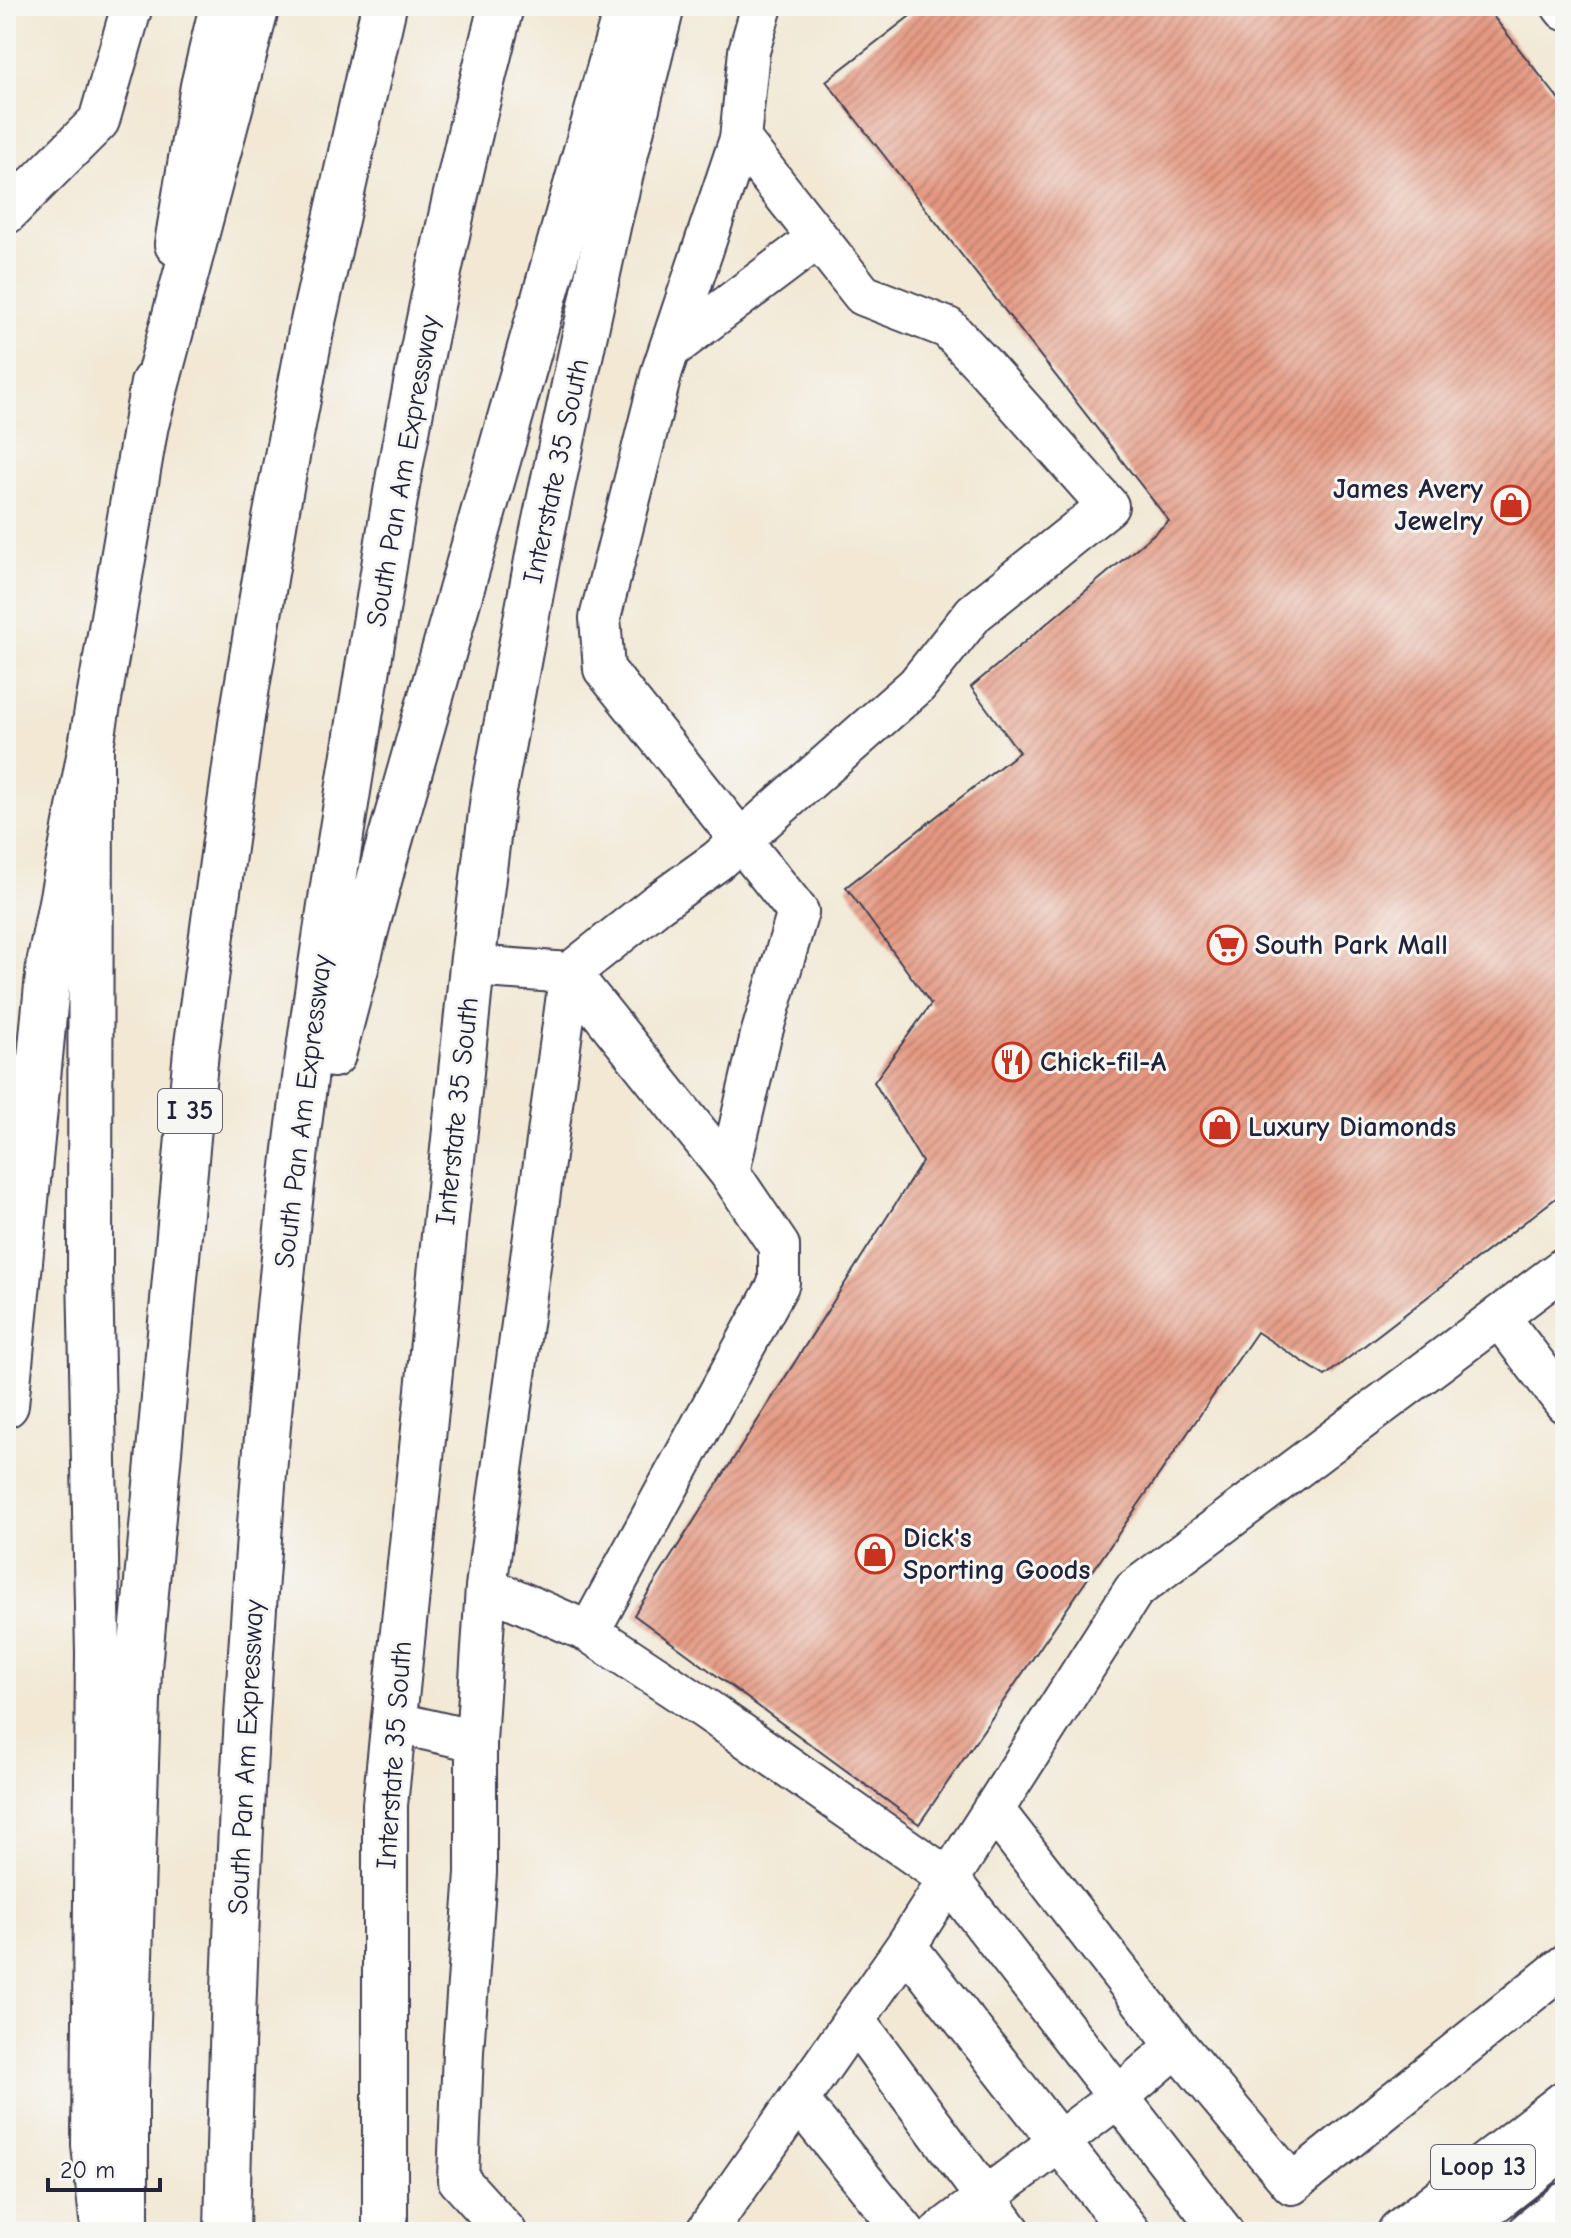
<svg xmlns="http://www.w3.org/2000/svg" width="1571" height="2238" viewBox="0 0 1571 2238" font-family="'Comic Neue',sans-serif">
<defs>
<pattern id="building-hatch" width="6" height="6" patternUnits="userSpaceOnUse" patternTransform="scale(2)"><rect width="6" height="6" fill="#e59881"/><path d="M-1 1l2-2M0 6l6-6M5 7l2-2" fill="none" stroke="#b97c6b"/></pattern>
</defs>
<rect width="100%" height="100%" fill="#f6f6f2"/>
<filter id="ink" filterUnits="userSpaceOnUse"><feTurbulence type="fractalNoise" baseFrequency=".0125" numOctaves="2"/><feDisplacementMap in="SourceGraphic" scale="16" xChannelSelector="R" yChannelSelector="G"/><feConvolveMatrix kernelMatrix="1 2 1 2 8 2 1 2 1" color-interpolation-filters="sRGB"/></filter>
<filter id="wash" filterUnits="userSpaceOnUse"><feTurbulence type="fractalNoise" baseFrequency=".006" numOctaves="4" result="noise"/><feDisplacementMap in="SourceGraphic" scale="32" xChannelSelector="R" yChannelSelector="G"/><feGaussianBlur stdDeviation="1.8" result="paint"/><feColorMatrix in="noise" values="0 0 0 0 0 0 0 0 0 0 0 0 0 0 0 0 0 1.4 0 .05"/><feComposite in="paint" operator="in"/></filter>
<g filter="url(#wash)">
<rect width="100%" height="100%" fill="#f2e8d4"/>
<g id="blocks">
<!-- building -->
<path fill="url(#building-hatch)" d="M 923,6 L 1485,6 L 1565,107 L 1565,1191 L 1325,1376 L 1257,1332 L 919,1824 L 634,1615 L 922,1162 L 874,1082 L 931,1004 L 846,887 L 1019,752 L 971,687 L 1169,521 L 826,81 Z"/>
</g>
</g>
<g filter="url(#ink)">
<use href="#blocks" fill-opacity="0" stroke="#414052" stroke-width="2"/>
<g fill="none" stroke-linecap="round" stroke-linejoin="round">
<defs>
<path id="minor" d="M 1562,6 L 1565,10
M 740,139 L 863,295 L 948,328 L 982,364 L 1108,506 L 974,613 L 917,685 L 741,840 L 717,861 L 657,904 L 570,973 L 729,1172 L 761,1035 L 798,912 L 604,669 L 600,618 L 662,371 L 740,139 L 749,51 L 762,6
M 6,214 L 99,121 L 132,6
M 669,350 L 818,238
M 472,966 L 570,973 L 486,1587
M 1499,1317 L 1565,1403
M 589,1632 L 779,1283 L 779,1246 L 729,1172
M 393,1722 L 476,1741 L 486,1587 L 589,1632 L 707,1710 L 949,1879 L 1223,2232
M 476,1741 L 476,1873 L 463,2051 L 458,2179 L 506,2232
M 993,1809 L 1177,2046
M 906,1946 L 1130,2232
M 855,2020 L 1011,2232
M 798,2100 L 905,2232
M 706,2232 L 906,1946 L 1134,1590 L 1565,1267
M 940,2232 L 1118,2097 L 1177,2046 L 1292,2184 L 1565,1965"/>
<path id="major" d="M 177,244 L 203,86 L 222,6
M 6,1405 L 49,965 L 91,746 L 153,383
M 385,2232 L 385,1805 L 472,966 L 493,797 L 541,539 L 609,222 L 662,6
M 1400,2232 L 1565,2103
M 1453,2232 L 1565,2145
M 1531,2232 L 1565,2205"/>
<path id="highway" d="M 147,421 L 257,6
M 91,746 L 90,1272 L 98,1653 L 94,2145 L 102,2219
M 333,1055 L 384,862 L 627,6
M 126,2232 L 126,2086 L 139,1668 L 196,1051 L 242,717 L 275,519 L 312,326 L 384,6
M 227,2232 C 234,1897 251,1562 287,1229 C 306,1049 335,871 364,692 C 377,614 388,536 402,458 C 430,306 463,156 501,6"/>
</defs>
<!-- minor casing -->
<use href="#minor" stroke="#414052" stroke-width="44"/>
<!-- major casing -->
<use href="#major" stroke="#414052" stroke-width="48"/>
<!-- highway casing -->
<use href="#highway" stroke="#414052" stroke-width="48"/>
<!-- minor -->
<use href="#minor" stroke="#fff" stroke-width="40"/>
<!-- major -->
<use href="#major" stroke="#fff" stroke-width="44"/>
<!-- highway -->
<use href="#highway" stroke="#fff" stroke-width="44"/>
</g>
</g>
<!-- icons -->
<defs>
<symbol id="shop-ring" viewBox="-11 -11 22 22"><circle r="9.5" fill="#f6f6f2" stroke="#c8321e" stroke-width="1.5"/><path d="M-5-2.5h2.3a2.7 3.5 0 0 1 5.4 0H5L5.5 6h-11ZM-1.5-2.5h3a1.5 2.3 0 0 0-3 0Z" fill="#c8321e"/></symbol>
<symbol id="supermarket-ring" viewBox="-11 -11 22 22"><circle r="9.5" fill="#f6f6f2" stroke="#c8321e" stroke-width="1.5"/><path d="M-6-5.5h2.5l.6 2H6L4.5 2H-2.5L-4.4-4H-6ZM-1.5 3.2a1.3 1.3 0 1 0 .1 0ZM3 3.2a1.3 1.3 0 1 0 .1 0Z" fill="#c8321e"/></symbol>
<symbol id="restaurant-ring" viewBox="-11 -11 22 22"><circle r="9.5" fill="#f6f6f2" stroke="#c8321e" stroke-width="1.5"/><path d="M-5-6h1v4h1v-4h1v4h1v-4h1v5L-1.5 .5V6h-2V.5L-5-1ZM5-6V6H3V1.5H1.5Q1.5-4 5-6Z" fill="#c8321e"/></symbol>
</defs>
<g fill-rule="evenodd">
<use href="#shop-ring" x="1489" y="483" width="44" height="44"/>
<use href="#supermarket-ring" x="1205" y="923" width="44" height="44"/>
<use href="#restaurant-ring" x="990" y="1040" width="44" height="44"/>
<use href="#shop-ring" x="1198" y="1105" width="44" height="44"/>
<use href="#shop-ring" x="853" y="1532" width="44" height="44"/>
</g>
<g text-anchor="middle" dominant-baseline="central" stroke-width="6" stroke-linejoin="round" paint-order="stroke">
<!-- shield labels -->
<g fill="#f6f6f2" stroke="#626272" stroke-width="2">
<rect x="158" y="1089" width="64" height="44" rx="6"/>
<rect x="1431" y="2145" width="104" height="44" rx="6"/>
</g>
<g font-size="26" font-weight="bold" fill="#22223b">
<text x="190" y="1111">I 35</text>
<text x="1483" y="2167">Loop 13</text>
</g>
<!-- street labels -->
<g font-size="28" fill="#22223b" stroke="#f6f6f2">
<text transform="translate(403 471) rotate(-80)">South Pan Am Expressway</text>
<text transform="translate(556 471) rotate(-78)">Interstate 35 South</text>
<text transform="translate(303 1111) rotate(-83)">South Pan Am Expressway</text>
<text transform="translate(457 1111) rotate(-84)">Interstate 35 South</text>
<text transform="translate(394 1755) rotate(-86)">Interstate 35 South</text>
<text transform="translate(246 1757) rotate(-87)">South Pan Am Expressway</text>
</g>
<!-- poi labels -->
<g font-size="28" font-weight="bold" fill="#22223b" stroke="#f6f6f2" text-anchor="start">
<text x="1483" y="489" text-anchor="end">James Avery<tspan x="1483" dy="32">Jewelry</tspan></text>
<text x="1255" y="945">South Park Mall</text>
<text x="1040" y="1062">Chick-fil-A</text>
<text x="1248" y="1127">Luxury Diamonds</text>
<text x="903" y="1538">Dick's<tspan x="903" dy="32">Sporting Goods</tspan></text>
</g>
</g>
<!-- margin -->
<rect width="1571" height="2238" fill="none" stroke="#f6f6f2" stroke-width="32"/>
<!-- scale -->
<path d="M48 2178v12h112v-12" fill="none" stroke="#22223b" stroke-width="4"/>
<text x="60" y="2178" font-size="24" fill="#22223b" stroke="#f6f6f2" stroke-width="6" paint-order="stroke">20 m</text>
</svg>
